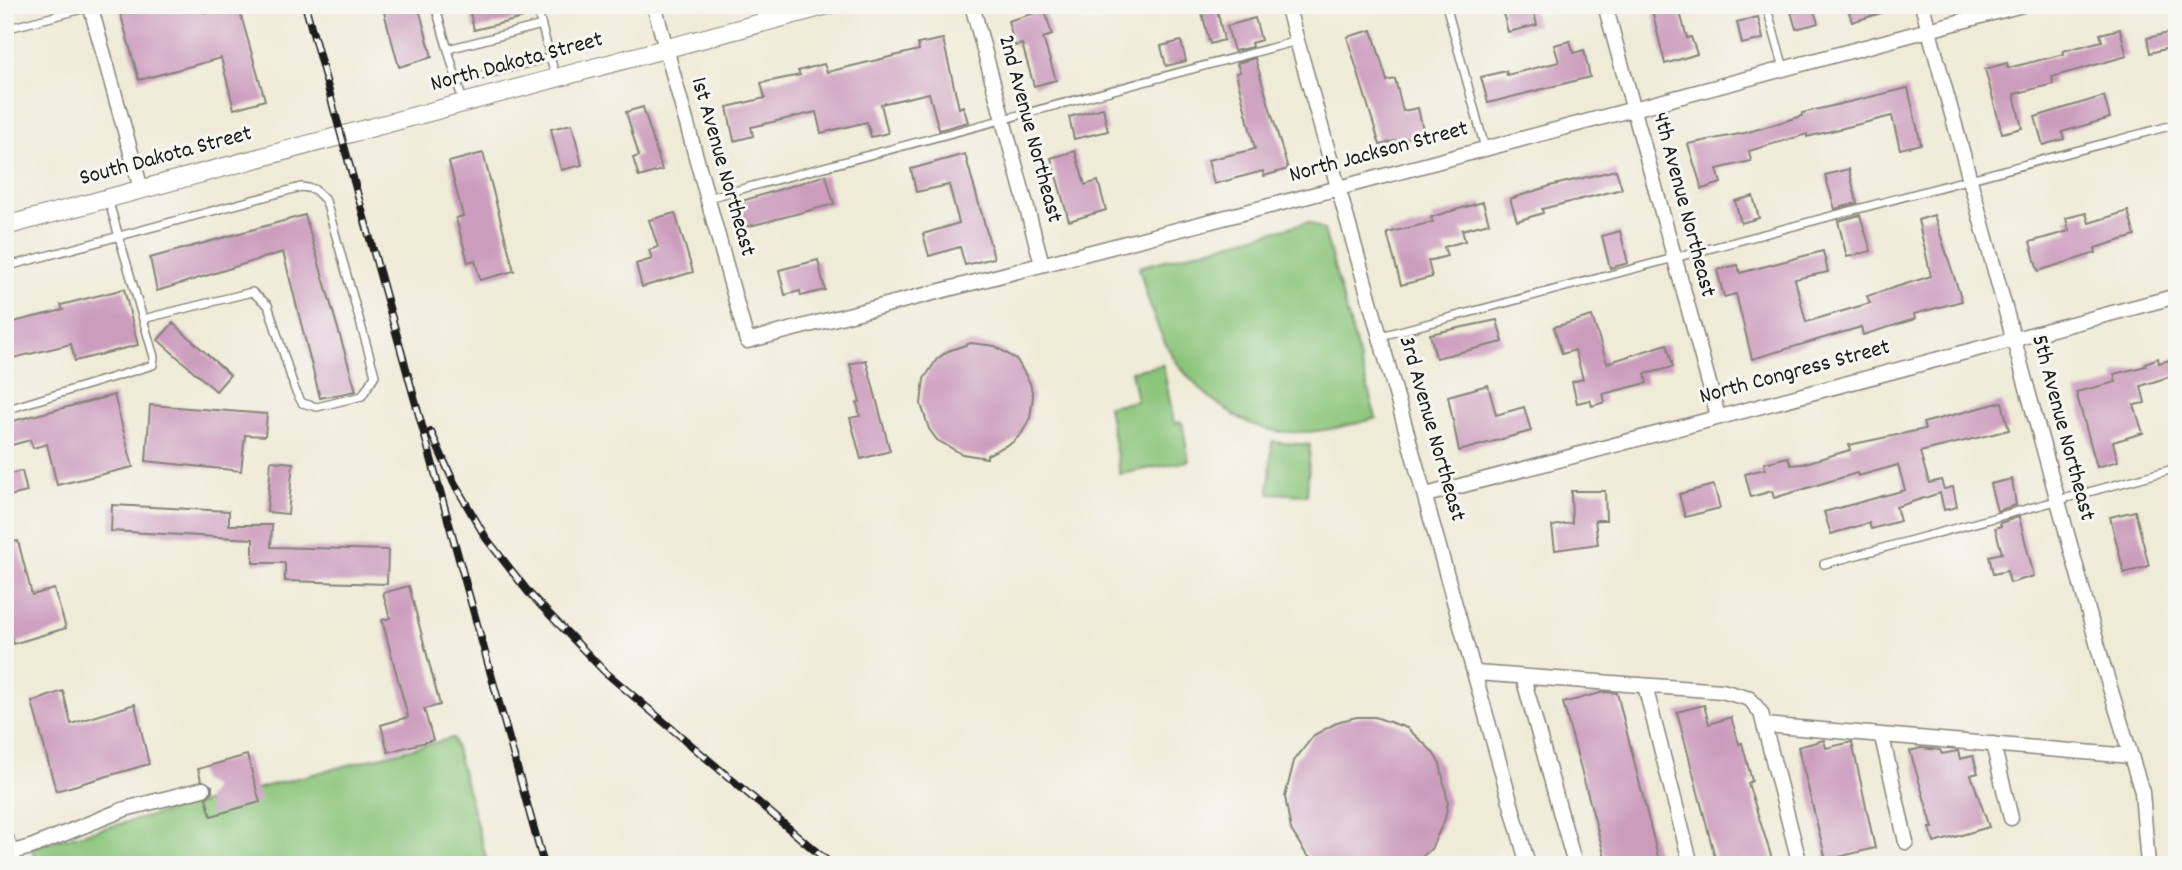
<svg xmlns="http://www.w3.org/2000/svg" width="2182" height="870" viewBox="0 0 2182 870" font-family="Dekko,sans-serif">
<rect width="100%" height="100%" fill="#f6f6f2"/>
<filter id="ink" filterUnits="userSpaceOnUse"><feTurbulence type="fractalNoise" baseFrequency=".0143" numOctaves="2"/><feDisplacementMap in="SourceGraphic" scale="14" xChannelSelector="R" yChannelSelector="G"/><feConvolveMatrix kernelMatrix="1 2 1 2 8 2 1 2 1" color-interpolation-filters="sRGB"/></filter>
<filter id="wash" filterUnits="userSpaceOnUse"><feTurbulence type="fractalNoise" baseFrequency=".00686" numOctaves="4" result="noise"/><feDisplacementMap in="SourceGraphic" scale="28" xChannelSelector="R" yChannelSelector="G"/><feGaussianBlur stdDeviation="1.57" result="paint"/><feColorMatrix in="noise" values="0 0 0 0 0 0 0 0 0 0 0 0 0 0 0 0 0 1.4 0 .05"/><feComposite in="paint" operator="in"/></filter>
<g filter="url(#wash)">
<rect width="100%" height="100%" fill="#efebd7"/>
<!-- green -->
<path fill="#8bc57a" stroke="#54704b" stroke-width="2" d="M 1308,222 L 1324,230 L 1376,418 C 1343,427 1305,437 1270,430 C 1232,422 1186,382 1168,348 C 1154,323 1146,294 1139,267 Z
M 1163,365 L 1174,423 L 1182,422 L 1189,461 L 1120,474 L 1108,406 L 1137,401 L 1131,371 Z
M 1272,442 L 1310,445 L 1307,495 L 1269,493 Z
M 453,738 L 488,865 L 37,865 L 31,847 Z"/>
<g id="blocks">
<!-- building -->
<path fill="#cc9cbd" d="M 118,5 L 203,5 L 205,12 L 238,5 L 265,100 L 234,109 L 221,58 L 139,80 Z
M 382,5 L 418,5 L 432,57 L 399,67 Z
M 468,5 L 520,5 L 523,18 L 474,30 Z
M 1200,5 L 1216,5 L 1224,40 L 1210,44 Z
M 1501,5 L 1532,5 L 1537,25 L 1508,32 Z
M 1670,5 L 1678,5 L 1687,38 L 1691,37 L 1697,54 L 1665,64 L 1652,10 Z
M 1789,5 L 1812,5 L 1818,23 L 1796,29 Z
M 1847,5 L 1894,5 L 1894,9 L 1852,22 Z
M 1045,10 L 1052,35 L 1043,38 L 1056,80 L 1034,86 L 1022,44 L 1015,46 L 1008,21 Z
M 1758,17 L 1763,39 L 1742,44 L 1737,22 Z
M 1255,18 L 1261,40 L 1251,43 L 1252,47 L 1234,51 L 1227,26 Z
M 2120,29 L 2127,56 L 2052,77 L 2053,84 L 2014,94 L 2022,128 L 2002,133 L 1985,69 L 2007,63 L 2008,68 L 2064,54 L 2063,51 L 2102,41 L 2100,34 Z
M 1372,30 L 1387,81 L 1395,79 L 1403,111 L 1418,108 L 1424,134 L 1380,145 L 1347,37 Z
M 2173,32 L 2176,46 L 2150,53 L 2147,38 Z
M 943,39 L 959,108 L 963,106 L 968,122 L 939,130 L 929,93 L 881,104 L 888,133 L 871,137 L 867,122 L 821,133 L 816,112 L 751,127 L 753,136 L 734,141 L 727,107 L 765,98 L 761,83 L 800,75 L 798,71 L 824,64 L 827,72 L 919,50 L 918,44 Z
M 1181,41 L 1186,61 L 1166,66 L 1161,46 Z
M 1570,41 L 1574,53 L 1584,50 L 1590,77 L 1488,103 L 1481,77 L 1506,71 L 1507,75 L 1559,62 L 1554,45 Z
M 1255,58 L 1288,169 L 1264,176 L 1263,171 L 1214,184 L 1208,160 L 1255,149 L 1236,73 L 1240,72 L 1237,63 Z
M 1908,88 L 1921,144 L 1900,149 L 1892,116 L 1807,137 L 1807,134 L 1749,151 L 1751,161 L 1717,169 L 1721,183 L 1702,189 L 1688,144 L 1745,133 L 1802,116 L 1802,113 Z
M 2104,96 L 2110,118 L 2062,132 L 2064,139 L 2043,145 L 2035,117 Z
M 643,107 L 662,170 L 639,177 L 633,158 L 639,156 L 626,112 Z
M 1103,108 L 1108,131 L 1074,139 L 1069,117 Z
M 572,124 L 582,165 L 561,170 L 551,129 Z
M 1075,151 L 1085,185 L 1098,181 L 1106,210 L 1069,221 L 1051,158 Z
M 483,153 L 514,271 L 480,280 L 475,260 L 468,262 L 456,218 L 463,216 L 449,162 Z
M 965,154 L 994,258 L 965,265 L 960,247 L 929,256 L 923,234 L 959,223 L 949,185 L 916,192 L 911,169 Z
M 1849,169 L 1857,203 L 1835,209 L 1825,175 Z
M 1616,170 L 1622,189 L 1542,209 L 1543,213 L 1517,221 L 1510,199 L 1550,186 Z
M 826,175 L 834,204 L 746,227 L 739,202 Z
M 1753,196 L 1759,218 L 1741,223 L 1735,201 Z
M 1483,202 L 1489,223 L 1462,230 L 1465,241 L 1444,247 L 1447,256 L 1428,261 L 1432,277 L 1401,285 L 1387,233 L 1433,222 L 1431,217 Z
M 2128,211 L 2135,236 L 2095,248 L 2096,253 L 2038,271 L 2030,242 L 2069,231 L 2066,218 L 2086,213 L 2089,223 Z
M 675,213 L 693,272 L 642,287 L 636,264 L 652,259 L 649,250 L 658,247 L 649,220 Z
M 305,215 L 356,391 L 320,398 L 283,252 L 157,291 L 150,258 Z
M 1860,215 L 1871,251 L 1847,257 L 1838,221 Z
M 1934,215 L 1962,301 L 1914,314 L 1915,319 L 1863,335 L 1861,327 L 1752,359 L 1736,294 L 1724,297 L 1717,270 L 1738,265 L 1740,273 L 1823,251 L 1828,272 L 1795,279 L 1806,322 L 1870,303 L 1867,296 L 1931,276 L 1918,220 Z
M 1620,231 L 1628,263 L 1610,268 L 1602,236 Z
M 818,260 L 825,290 L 801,296 L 800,291 L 785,295 L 779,270 Z
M 124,289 L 138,345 L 75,361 L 71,344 L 5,360 L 5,324 L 63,310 L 61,305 Z
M 1592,316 L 1607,363 L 1667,344 L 1673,367 L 1645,374 L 1647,383 L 1603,394 L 1605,402 L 1592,406 L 1590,400 L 1577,403 L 1572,382 L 1583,379 L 1575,350 L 1562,354 L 1554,327 Z
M 1497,320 L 1503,342 L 1436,358 L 1430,334 Z
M 173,323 L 230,375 L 216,391 L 158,340 Z
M 971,343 L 995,346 L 1017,360 L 1030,383 L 1033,396 L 1030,418 L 1022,433 L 1013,442 L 987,455 L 987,458 L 962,454 L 937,440 L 929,429 L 921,404 L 924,379 L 937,359 L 948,351 Z
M 2158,358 L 2159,363 L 2177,358 L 2177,374 L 2141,386 L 2145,403 L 2134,405 L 2143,433 L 2113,442 L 2118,461 L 2097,467 L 2076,392 L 2116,382 L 2114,374 L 2146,366 L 2145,363 Z
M 866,360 L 890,451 L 861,459 L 850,418 L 860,416 L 857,403 L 860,402 L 850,364 Z
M 1488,385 L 1496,415 L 1524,407 L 1531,431 L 1459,451 L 1448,396 Z
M 114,395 L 133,467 L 57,485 L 47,444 L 33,448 L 30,440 L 5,447 L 5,423 Z
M 2002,402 L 2009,430 L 1920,452 L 1929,483 L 1941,480 L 1944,489 L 1953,487 L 1957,507 L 1944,510 L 1940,493 L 1896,507 L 1900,521 L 1871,529 L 1869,523 L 1831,534 L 1824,512 L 1905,490 L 1898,465 L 1858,476 L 1857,473 L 1774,498 L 1772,491 L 1751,497 L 1745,474 L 1765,469 L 1764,463 L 1788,457 L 1791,465 L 1802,464 L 1850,450 L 1849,445 L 1925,429 L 1923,423 Z
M 150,405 L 267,414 L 265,436 L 245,435 L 241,471 L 146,461 Z
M 271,461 L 293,463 L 288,514 L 267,512 Z
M 22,471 L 27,492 L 5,497 L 5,475 Z
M 2012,479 L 2016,505 L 1997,511 L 1990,484 Z
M 1714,485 L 1720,508 L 1685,517 L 1679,494 Z
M 1571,491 L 1605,491 L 1606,520 L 1595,520 L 1598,544 L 1555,550 L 1552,526 L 1572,523 Z
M 112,505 L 229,511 L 229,525 L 272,525 L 271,547 L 388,550 L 387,584 L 285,581 L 285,563 L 253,563 L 253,539 L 111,531 Z
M 2135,511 L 2149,566 L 2124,573 L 2110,517 Z
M 2019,517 L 2034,576 L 2010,583 L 2007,571 L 1993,574 L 1989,556 L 2002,553 L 1995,528 L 2001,526 L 2000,523 Z
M 18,541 L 32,595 L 54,589 L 66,628 L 13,644 L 5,608 L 5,544 Z
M 409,586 L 440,705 L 424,709 L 433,740 L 388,752 L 381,725 L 408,717 L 382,620 L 390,618 L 383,593 Z
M 63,691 L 71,724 L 135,704 L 149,764 L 56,791 L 32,702 Z
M 1604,692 L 1617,693 L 1660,865 L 1607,865 L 1563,703 Z
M 1704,705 L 1709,724 L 1731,717 L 1739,744 L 1742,743 L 1752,781 L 1748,783 L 1773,862 L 1717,865 L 1677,712 Z
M 1357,717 L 1375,717 L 1407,728 L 1432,751 L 1440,764 L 1448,802 L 1445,819 L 1431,849 L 1413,865 L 1319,865 L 1306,854 L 1291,830 L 1285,797 L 1294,761 L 1314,735 L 1340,721 Z
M 1824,740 L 1826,748 L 1852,742 L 1875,848 L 1826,860 L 1798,747 Z
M 1921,748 L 1940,750 L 1942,754 L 1958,751 L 1960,759 L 1973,756 L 1978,773 L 1971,775 L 1989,827 L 1934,843 L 1930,828 L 1933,828 L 1910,751 Z
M 247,755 L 260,802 L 211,816 L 206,798 L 212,792 L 212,786 L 201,780 L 198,769 Z"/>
</g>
</g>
<g filter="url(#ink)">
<use href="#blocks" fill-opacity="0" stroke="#86847a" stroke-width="2"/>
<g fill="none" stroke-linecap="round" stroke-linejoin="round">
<defs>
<path id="service" d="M 435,5 L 463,102
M 536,5 L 556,78
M 1446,5 L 1485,148
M 1766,5 L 1784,68
M 5,29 L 90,7
M 448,49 L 542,25
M 457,82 L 551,57
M 708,198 L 1297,41
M 5,253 L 9,266
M 5,267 L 301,187 L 314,189 L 326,201 L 375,375 L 362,396 L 317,407 L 302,403 L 295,390 L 268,305 L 252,292 L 143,319
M 1381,336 L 2177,124
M 5,410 L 153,365 L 154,357 L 108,199
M 1824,564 L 2177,468"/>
<path id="minor" d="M 90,5 L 141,189
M 654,5 L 747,341 L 1339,188 L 2022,5
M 972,5 L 1042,264
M 1287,5 L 1528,865
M 1605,5 L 1718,416
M 1922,5 L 2103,665 L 2142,792 L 2148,865
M 1426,495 L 2177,296
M 1476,673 L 1722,691 L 1750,699 L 1761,713 L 1800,865
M 1523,677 L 1575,865
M 1645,686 L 1691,865
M 1765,725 L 2131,756
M 1882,737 L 1906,842
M 1993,744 L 2011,818
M 5,854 L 31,847 L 125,809 L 203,789"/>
<path id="tertiary" d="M 5,226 L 828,5
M 5,839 L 13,865"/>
</defs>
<!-- service casing -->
<use href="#service" stroke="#86847a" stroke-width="10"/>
<!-- minor casing -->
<use href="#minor" stroke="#86847a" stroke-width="17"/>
<!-- tertiary casing -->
<use href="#tertiary" stroke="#86847a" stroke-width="20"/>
<!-- service -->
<use href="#service" stroke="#fff" stroke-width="7"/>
<!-- minor -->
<use href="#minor" stroke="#fff" stroke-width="14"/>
<!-- tertiary -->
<use href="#tertiary" stroke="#fff" stroke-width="18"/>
<defs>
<path id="rail" d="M 305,5 L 544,865
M 431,432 L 454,483 L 486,538 L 529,593 L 604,671 L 832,865"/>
</defs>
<!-- rail casing -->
<use href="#rail" stroke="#1c1c1c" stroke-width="8"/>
<!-- rail -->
<use href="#rail" stroke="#f6f6f2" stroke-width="5" stroke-dasharray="16" stroke-linecap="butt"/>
</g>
</g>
<g text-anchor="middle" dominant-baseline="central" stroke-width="6" stroke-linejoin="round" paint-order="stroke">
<!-- street labels -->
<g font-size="23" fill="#1c1c1c" stroke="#f6f6f2">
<text transform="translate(517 63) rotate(-15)">North Dakota Street</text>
<text transform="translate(1029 129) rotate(75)">2nd Avenue Northeast</text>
<text transform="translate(1379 153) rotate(-15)">North Jackson Street</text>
<text transform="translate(166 157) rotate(-15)">South Dakota Street</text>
<text transform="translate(722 167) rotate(74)">1st Avenue Northeast</text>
<text transform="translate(1683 205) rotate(75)">4th Avenue Northeast</text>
<text transform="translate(1795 373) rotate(-15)">North Congress Street</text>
<text transform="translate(2062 428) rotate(75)">5th Avenue Northeast</text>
<text transform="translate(1431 429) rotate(74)">3rd Avenue Northeast</text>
</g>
</g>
<!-- margin -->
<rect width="2182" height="870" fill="none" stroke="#f6f6f2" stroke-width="28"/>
</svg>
